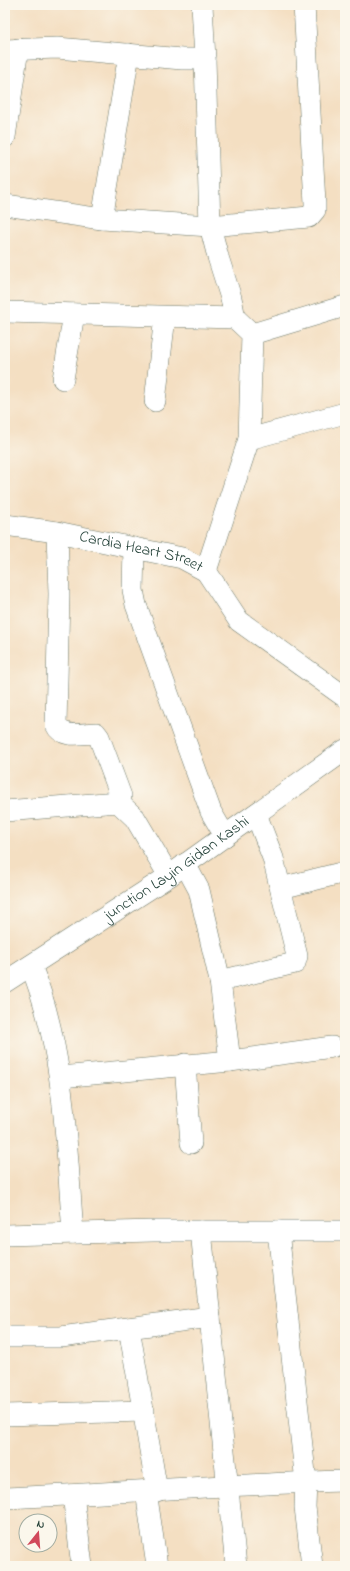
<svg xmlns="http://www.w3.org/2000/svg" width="350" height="1571" viewBox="0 0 350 1571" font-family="'Indie Flower',sans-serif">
<rect width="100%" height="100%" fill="#fbf7ec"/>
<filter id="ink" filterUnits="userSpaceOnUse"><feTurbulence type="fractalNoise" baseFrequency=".025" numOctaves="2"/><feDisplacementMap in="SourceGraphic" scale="8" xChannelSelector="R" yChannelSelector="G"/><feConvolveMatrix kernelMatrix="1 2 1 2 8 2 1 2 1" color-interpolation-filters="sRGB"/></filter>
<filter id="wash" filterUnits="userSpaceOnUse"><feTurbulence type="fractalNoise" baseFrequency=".012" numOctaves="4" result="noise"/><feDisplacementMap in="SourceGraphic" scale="16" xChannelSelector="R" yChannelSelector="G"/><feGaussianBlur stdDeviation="0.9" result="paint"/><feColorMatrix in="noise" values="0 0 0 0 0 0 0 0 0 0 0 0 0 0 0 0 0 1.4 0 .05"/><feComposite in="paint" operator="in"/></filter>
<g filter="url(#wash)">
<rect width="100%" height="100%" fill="#f4dfc2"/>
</g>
<g filter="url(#ink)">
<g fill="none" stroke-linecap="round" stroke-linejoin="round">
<defs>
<g id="street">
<path d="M 5,50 L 57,48 L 182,59 L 205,59 L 202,5"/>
<path d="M 205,59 L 210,226 L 218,257 L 231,298 L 235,318 L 252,334 L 249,439 L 206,571"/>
<path d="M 5,137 L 18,49"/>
<path d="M 5,205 L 102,219 L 210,226 L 309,217 L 315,210 L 315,203 L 304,5"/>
<path d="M 102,219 L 129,54"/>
<path d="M 5,312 L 235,318"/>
<path d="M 252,334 L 345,306"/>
<path d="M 63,379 L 74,314"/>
<path d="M 155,401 L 165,317"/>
<path d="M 249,439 L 345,413"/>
<path id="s1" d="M 5,525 L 57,532 L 182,558 L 206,571 L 239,621 L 345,697"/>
<path d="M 57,532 L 59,594 L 56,725 C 62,739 83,733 96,733 L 99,737 L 121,796 L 118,802"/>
<path d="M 134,548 L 133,590 L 136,605 L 211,812 L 225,836"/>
<path d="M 5,811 L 118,802 L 135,818 L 169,876"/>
<path d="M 185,864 L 199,890 L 220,981 L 230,1061"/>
<path d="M 281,888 L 345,872"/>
<path d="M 31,966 C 65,1050 66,1143 73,1233"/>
<path d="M 220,981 L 295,963 L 297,956 L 273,858 L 256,814"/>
<path id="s2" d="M 5,982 L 169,876 L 345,750"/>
<path d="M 185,1064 L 191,1143"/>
<path d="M 61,1077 L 230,1061 L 332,1047"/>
<path d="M 201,1231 L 236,1566"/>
<path d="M 278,1231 L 306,1482 L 305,1507 L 312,1566"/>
<path d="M 5,1235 L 153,1231 L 345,1231"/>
<path d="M 129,1328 L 157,1491"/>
<path d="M 5,1337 L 61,1337 L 210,1317"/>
<path d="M 5,1415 L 144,1411"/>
<path d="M 146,1491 L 157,1566"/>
<path d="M 73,1495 L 82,1566"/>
<path d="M 5,1498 C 118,1493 232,1484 345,1481"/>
</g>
</defs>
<!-- street casing -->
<use href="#street" stroke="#6a7666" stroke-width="22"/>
<!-- street -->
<use href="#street" stroke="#fff" stroke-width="21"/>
</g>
</g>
<g text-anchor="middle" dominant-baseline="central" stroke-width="3" stroke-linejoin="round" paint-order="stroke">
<!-- street labels -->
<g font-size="16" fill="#1f3d34" stroke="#fbf7ec">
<text stroke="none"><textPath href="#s1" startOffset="139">Cardia Heart Street</textPath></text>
<text stroke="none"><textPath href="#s2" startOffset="206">junction Layin Gidan Kashi</textPath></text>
</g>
</g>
<!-- margin -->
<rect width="350" height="1571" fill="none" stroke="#fbf7ec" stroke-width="20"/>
<!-- north arrow -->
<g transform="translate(38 1533) rotate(17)"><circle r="19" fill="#fbf7ec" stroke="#a3ada2"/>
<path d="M0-3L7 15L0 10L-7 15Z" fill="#d1495b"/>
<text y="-6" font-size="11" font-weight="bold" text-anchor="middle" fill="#1f3d34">N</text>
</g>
</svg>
